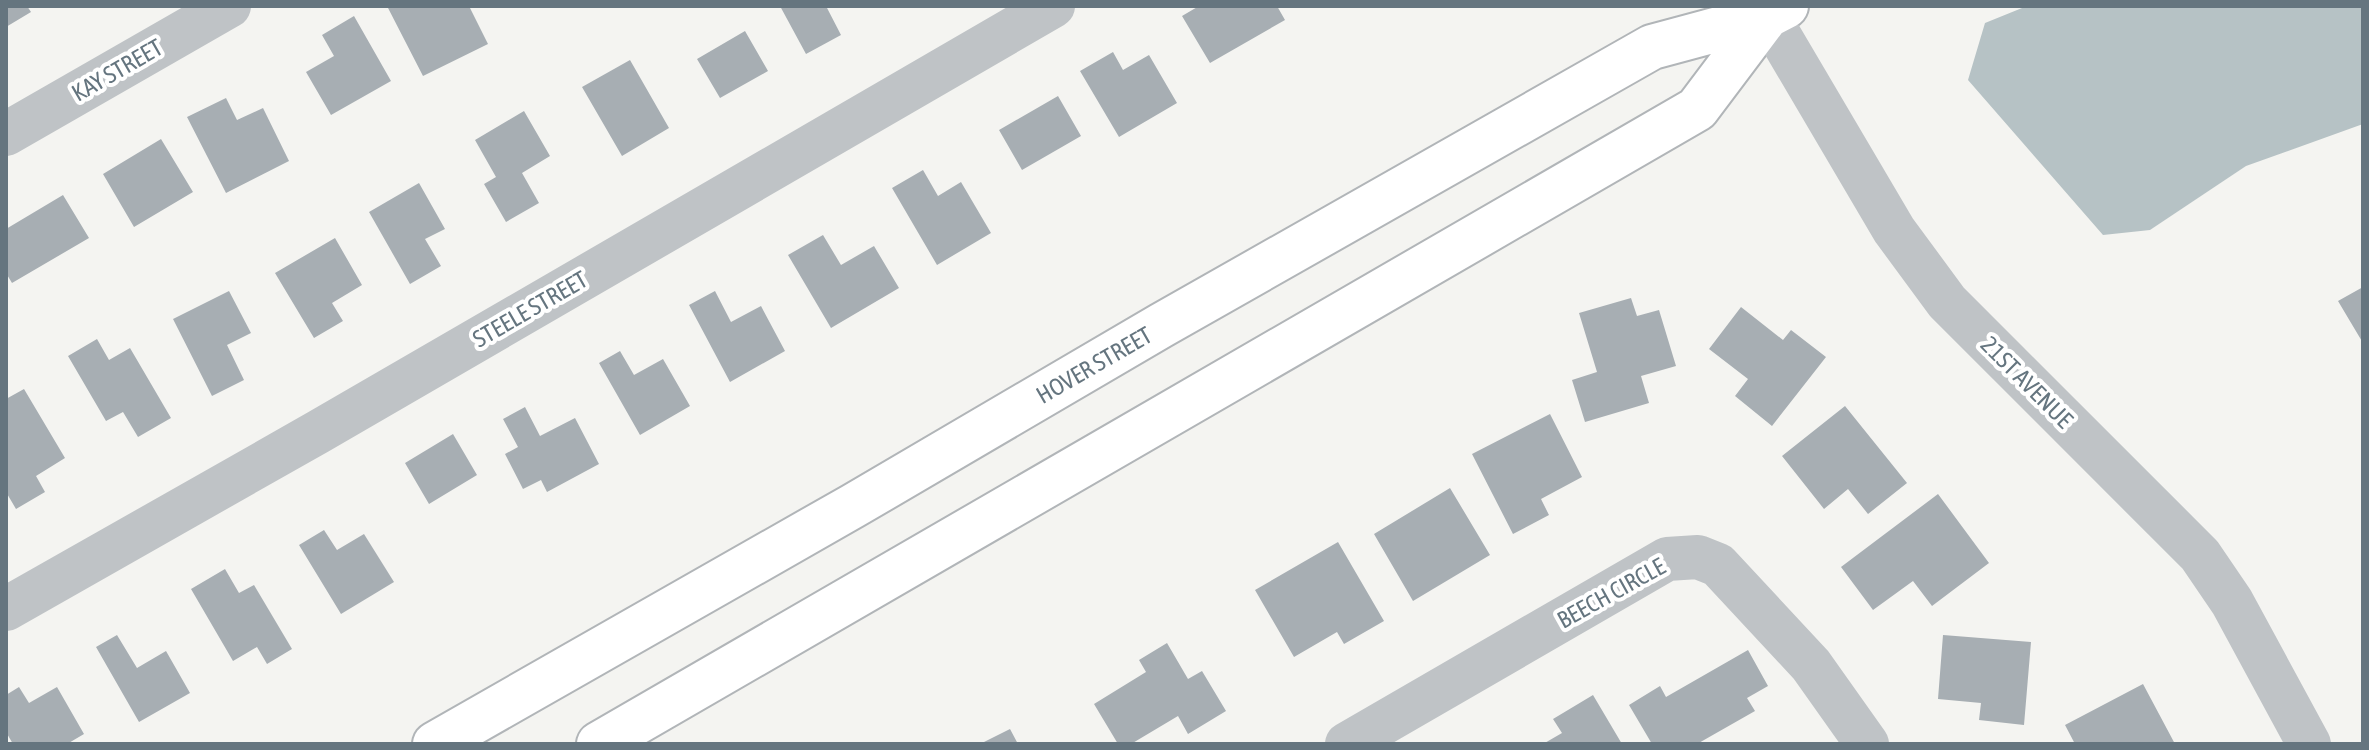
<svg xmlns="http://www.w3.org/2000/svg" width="2369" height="750" viewBox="0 0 2369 750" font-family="'Asap Condensed',sans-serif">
<rect width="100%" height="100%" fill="#f4f4f1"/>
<!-- water -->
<path fill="#b6c2c5" d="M 2027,6 L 2363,6 L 2363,124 L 2246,166 L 2150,230 L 2103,235 L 1968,80 L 1985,23 Z"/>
<!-- building -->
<path fill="#a7aeb3" d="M 6,6 L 27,6 L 31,12 L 6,27 Z
M 387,6 L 469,6 L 488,44 L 423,76 Z
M 780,6 L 826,6 L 841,35 L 806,54 Z
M 1199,6 L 1277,6 L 1285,20 L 1210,63 L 1182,16 Z
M 354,16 L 391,81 L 331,115 L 306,72 L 334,56 L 322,35 Z
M 745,31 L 768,71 L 720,98 L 697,59 Z
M 1113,52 L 1123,70 L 1149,55 L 1177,103 L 1119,137 L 1080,71 Z
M 630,60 L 669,128 L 622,156 L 582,87 Z
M 1058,96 L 1081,136 L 1022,170 L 999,130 Z
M 226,98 L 237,120 L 263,108 L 289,161 L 226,193 L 187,117 Z
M 524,111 L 550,156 L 522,173 L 539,203 L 506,222 L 484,184 L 496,177 L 475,140 Z
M 161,139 L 193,192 L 134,227 L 103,174 Z
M 923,170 L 938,196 L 961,182 L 991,233 L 937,265 L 892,188 Z
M 419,183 L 445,229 L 425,239 L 441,266 L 410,284 L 369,212 Z
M 63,195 L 89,238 L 12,283 L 6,273 L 6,229 Z
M 823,235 L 841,265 L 874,246 L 899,288 L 831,328 L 788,255 Z
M 335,238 L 362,285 L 332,303 L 343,321 L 314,338 L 275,273 Z
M 2363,287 L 2363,343 L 2338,301 Z
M 229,291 L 251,333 L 227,345 L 244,380 L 212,396 L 173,319 Z
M 715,291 L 731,322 L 761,306 L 785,351 L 730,382 L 689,305 Z
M 1631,298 L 1637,316 L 1659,310 L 1676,366 L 1641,376 L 1649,403 L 1585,422 L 1572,380 L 1597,372 L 1579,313 Z
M 1741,307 L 1783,340 L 1791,330 L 1826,357 L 1772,426 L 1735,396 L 1748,379 L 1709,349 Z
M 97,339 L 109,360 L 130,348 L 171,418 L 138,437 L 123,412 L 106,421 L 68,356 Z
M 620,351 L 634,375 L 663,359 L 690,406 L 640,435 L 599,363 Z
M 24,389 L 65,458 L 36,476 L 45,492 L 16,509 L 6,492 L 6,399 Z
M 1845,406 L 1907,483 L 1868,514 L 1848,489 L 1824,509 L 1782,456 Z
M 525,407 L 540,436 L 575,418 L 599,464 L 547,492 L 541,480 L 523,489 L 505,454 L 518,447 L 503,419 Z
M 1550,414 L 1582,477 L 1541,499 L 1549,515 L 1513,534 L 1472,454 Z
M 453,434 L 477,475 L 429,504 L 405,463 Z
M 1450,488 L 1490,555 L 1413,601 L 1374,534 Z
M 1938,494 L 1989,563 L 1932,606 L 1913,581 L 1873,610 L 1841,567 Z
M 324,530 L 337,550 L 364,534 L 394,582 L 341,614 L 299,545 Z
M 1338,542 L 1384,621 L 1344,644 L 1337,632 L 1294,657 L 1255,590 Z
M 225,569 L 239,593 L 254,585 L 292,649 L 267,664 L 257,647 L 233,661 L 191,589 Z
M 117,635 L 137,668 L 166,651 L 190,693 L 139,722 L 96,647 Z
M 1943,635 L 2031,642 L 2024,725 L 1979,720 L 1981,703 L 1938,699 Z
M 1167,643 L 1188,679 L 1202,671 L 1226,711 L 1188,734 L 1178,716 L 1131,744 L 1118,744 L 1094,704 L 1146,672 L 1139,660 Z
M 1748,650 L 1768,686 L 1747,698 L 1755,711 L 1697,744 L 1652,744 L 1629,705 L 1660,686 L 1666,697 Z
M 2143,684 L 2175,744 L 2075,744 L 2065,725 Z
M 19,687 L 29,703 L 57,687 L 84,734 L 67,744 L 13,744 L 6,732 L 6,695 Z
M 1593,695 L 1622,744 L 1543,744 L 1562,733 L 1553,719 Z
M 1010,729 L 1018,744 L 980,744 Z"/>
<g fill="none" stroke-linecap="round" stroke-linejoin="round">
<defs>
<path id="major" d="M 435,744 L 853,506 L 1162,325 L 1652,47 L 1767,16 L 1786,6
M 599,744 L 1697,109 L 1767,16"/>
</defs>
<!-- major casing -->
<use href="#major" stroke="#b1b5b8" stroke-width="48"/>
<!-- minor -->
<path stroke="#bfc3c6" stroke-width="44" d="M 1762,6 L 1894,230 L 1947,302 L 2200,555 L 2232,602 L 2309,744
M 6,134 L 229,6
M 6,609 L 318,432 L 1053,6
M 1347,744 L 1667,559 L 1698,557 L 1718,565 L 1811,665 L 1867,744"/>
<!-- major -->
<use href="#major" stroke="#fff" stroke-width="44"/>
</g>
<g text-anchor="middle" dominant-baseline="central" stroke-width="8" stroke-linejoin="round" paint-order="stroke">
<!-- street labels -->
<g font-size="24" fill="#65757f" stroke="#fff">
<text transform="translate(117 70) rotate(-30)">KAY STREET</text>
<text transform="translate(530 309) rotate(-30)">STEELE STREET</text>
<text transform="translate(1094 365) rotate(-30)">HOVER STREET</text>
<text transform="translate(2027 382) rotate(45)">21ST AVENUE</text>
<text transform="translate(1611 593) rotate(-29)">BEECH CIRCLE</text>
</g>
</g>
<!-- border -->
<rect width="2369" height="750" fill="none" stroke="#65757f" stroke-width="16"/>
</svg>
